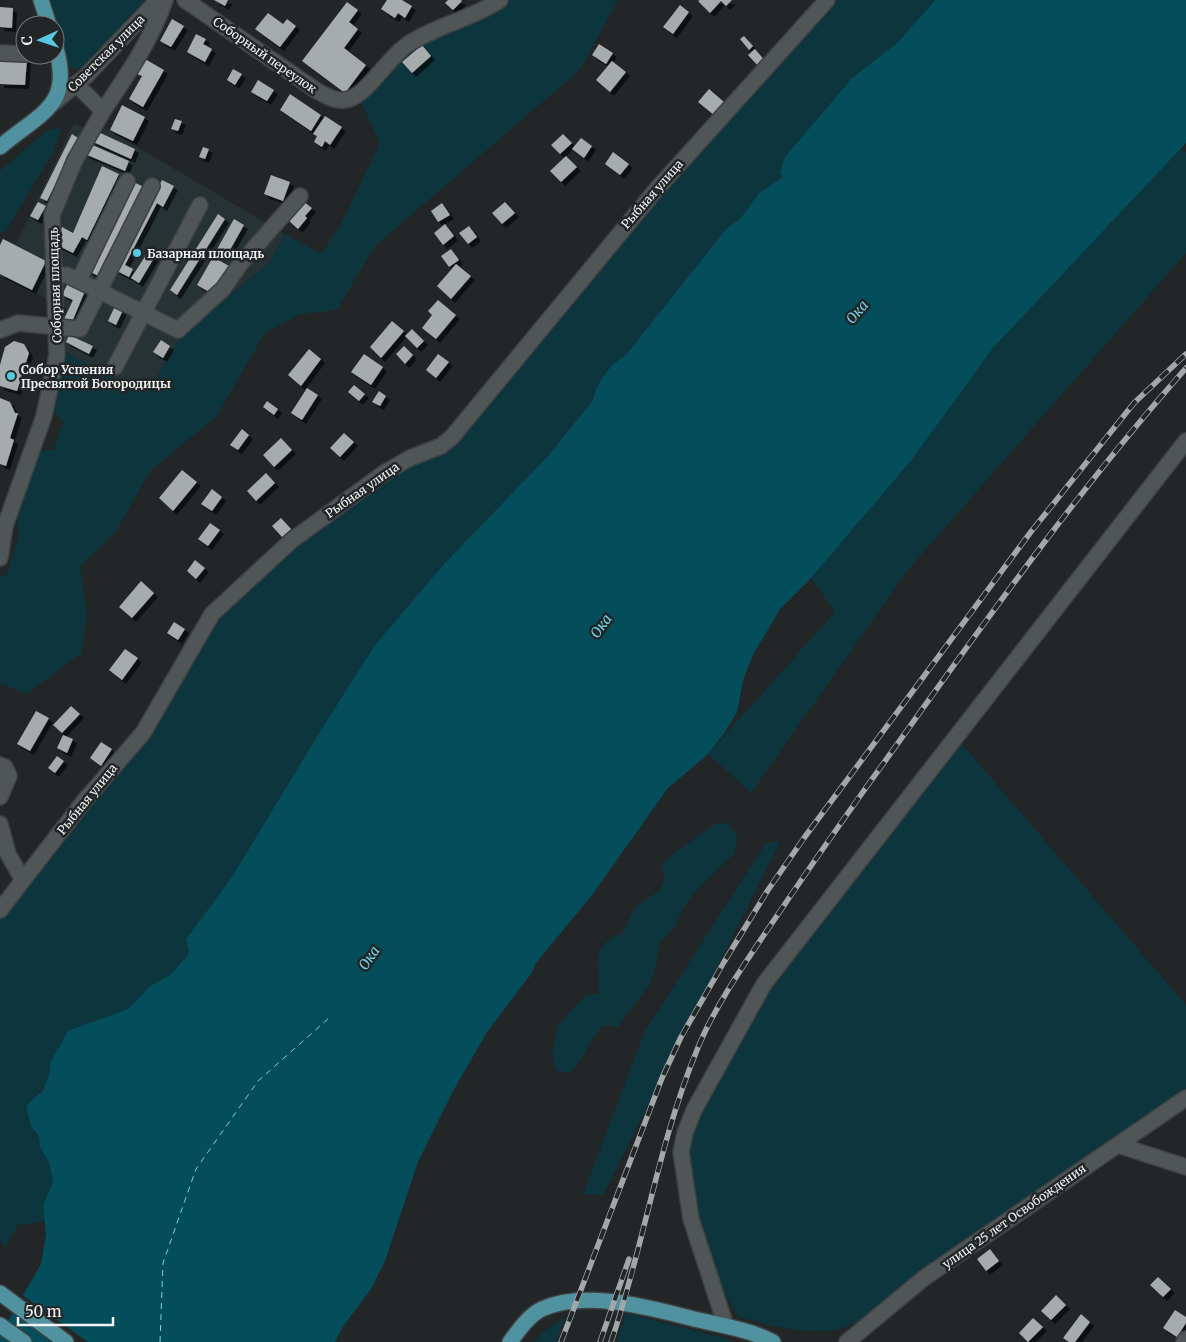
<svg xmlns="http://www.w3.org/2000/svg" width="1186" height="1342" viewBox="0 0 1186 1342" font-family="Merriweather,serif">
<defs>
<filter id="shadow"><feDropShadow dx="4" dy="4" stdDeviation="0" flood-color="#0009"/></filter>
</defs>
<rect width="100%" height="100%" fill="#222627"/>
<!-- built -->
<path fill="#263234" d="M 74,123 L 101,136 L 105,128 L 285,234 L 270,262 L 182,335 L 147,394 L 63,351 L 61,306 L 0,276 L 2,238 L 16,244 Z"/>
<!-- green -->
<path fill="#0d353d" d="M 51,0 L 145,0 L 83,68 L 71,69 L 67,62 Z
M 495,0 L 618,0 L 580,70 L 375,246 L 337,310 L 300,314 L 265,333 L 216,417 L 151,470 L 115,533 L 80,566 L 87,614 L 81,653 L 27,694 L 0,683 L 0,577 L 7,574 L 19,535 L 15,508 L 38,451 L 53,450 L 64,422 L 51,409 L 63,351 L 147,394 L 182,335 L 270,262 L 285,234 L 321,254 L 341,224 L 380,143 L 356,91 L 392,48 Z
M 823,0 L 935,0 L 898,42 L 852,78 L 785,157 L 783,176 L 759,193 L 740,219 L 727,228 L 625,356 C 610,363 596,384 593,399 L 547,457 L 445,563 L 375,645 L 324,725 L 230,880 L 186,939 L 189,951 L 188,955 L 170,975 L 150,986 L 128,1009 L 79,1027 L 50,1063 C 51,1074 46,1087 37,1094 L 34,1133 L 39,1137 L 40,1147 L 49,1162 L 53,1183 L 43,1205 L 45,1221 L 18,1225 L 5,1247 L 0,1240 L 0,903 L 138,733 L 195,634 L 288,538 L 439,443 Z
M 58,127 L 62,129 L 52,154 L 5,232 L 0,232 L 0,171 L 45,132 Z
M 1180,149 L 1186,153 L 1186,253 L 908,570 L 751,793 L 708,754 L 835,612 L 811,578 L 911,461 L 993,348 Z
M 960,742 L 1186,1005 L 1186,1088 C 1100,1146 1015,1206 930,1266 C 905,1283 879,1315 851,1325 C 815,1339 774,1326 739,1317 L 710,1270 L 696,1221 L 687,1153 L 697,1113 L 771,989 Z
M 728,823 L 738,838 L 734,854 L 694,893 L 682,910 L 674,929 L 660,941 L 654,973 L 648,987 L 618,1027 L 604,1025 C 587,1040 587,1057 570,1073 L 556,1071 L 552,1055 L 558,1025 L 585,996 L 598,993 C 602,965 586,946 623,933 L 634,908 L 660,890 L 665,878 L 661,866 L 670,856 L 715,824 Z
M 780,842 L 603,1195 L 583,1194 L 645,1031 L 766,843 Z
M 626,1313 L 724,1338 L 734,1342 L 617,1342 Z
M 566,1317 L 556,1342 L 534,1342 L 545,1330 Z"/>
<!-- water -->
<path fill="#044d5b" d="M 935,0 L 1186,0 L 1186,143 L 993,348 L 911,461 L 811,578 L 780,609 L 754,653 L 744,677 L 737,712 L 725,732 L 708,754 L 668,788 L 592,895 L 536,963 L 531,974 L 487,1032 L 452,1093 L 418,1162 L 385,1261 L 371,1289 L 342,1328 L 335,1342 L 0,1342 L 0,1335 L 41,1264 L 46,1234 L 43,1205 L 53,1182 L 49,1162 L 40,1147 L 39,1137 L 31,1126 L 26,1106 L 43,1090 L 50,1072 L 50,1063 L 68,1031 L 128,1009 L 150,986 L 170,975 L 188,955 L 189,951 L 186,939 L 230,880 L 324,725 L 375,645 L 445,563 L 547,457 L 593,400 C 596,384 610,363 625,356 L 727,228 L 740,219 L 759,193 L 783,177 L 780,172 L 785,157 L 852,78 L 898,42 Z"/>
<!-- pier -->
<path fill="#222627" d="M 21,1294 L 88,1342 L 54,1342 L 11,1311 Z"/>
<g fill="none" stroke-linecap="round" stroke-linejoin="round">
<!-- ferry -->
<path stroke="#72d3e9" stroke-width="1" stroke-dasharray="6 5" stroke-linecap="butt" d="M 160,1342 L 163,1263 L 196,1169 L 258,1081 L 329,1018"/>
</g>
<!-- building -->
<path fill="#a6abac" filter="url(#shadow)" d="M 214,0 L 228,0 L 225,6 Z
M 387,0 L 402,0 L 412,6 L 405,18 L 398,13 L 395,18 L 381,9 Z
M 448,0 L 461,0 L 462,1 L 453,10 L 445,3 Z
M 700,0 L 732,0 L 726,6 L 721,1 L 710,13 L 698,1 Z
M 347,2 L 358,10 L 349,22 L 358,29 L 344,48 L 366,65 L 345,93 L 302,61 Z
M 680,5 L 689,12 L 673,34 L 663,27 Z
M 0,7 L 13,8 L 12,28 L 0,27 Z
M 268,13 L 283,24 L 287,19 L 296,26 L 280,47 L 255,29 Z
M 172,19 L 184,26 L 171,47 L 160,41 Z
M 196,34 L 206,39 L 203,44 L 212,49 L 205,62 L 187,52 Z
M 744,36 L 753,46 L 749,50 L 740,39 Z
M 599,44 L 613,53 L 606,64 L 592,55 Z
M 422,45 L 431,56 L 412,73 L 402,62 Z
M 755,49 L 766,62 L 759,67 L 748,55 Z
M 0,58 L 27,59 L 25,85 L 0,84 Z
M 145,59 L 164,70 L 143,107 L 129,99 L 142,76 L 137,74 Z
M 612,61 L 626,72 L 610,92 L 596,80 Z
M 233,69 L 242,74 L 235,85 L 227,80 Z
M 258,80 L 274,90 L 267,101 L 251,92 Z
M 709,89 L 724,102 L 714,115 L 698,102 Z
M 290,94 L 321,115 L 311,131 L 280,110 Z
M 122,105 L 145,117 L 133,141 L 110,130 Z
M 325,116 L 342,127 L 330,145 L 325,141 L 322,147 L 314,142 L 317,136 L 313,134 Z
M 175,119 L 182,121 L 178,131 L 171,129 Z
M 96,131 L 135,149 L 131,159 L 91,141 Z
M 72,134 L 78,138 L 47,201 L 40,198 Z
M 563,134 L 572,143 L 560,154 L 551,145 Z
M 581,138 L 592,146 L 584,158 L 572,149 Z
M 90,144 L 129,161 L 125,171 L 85,154 Z
M 203,147 L 209,149 L 205,159 L 199,157 Z
M 613,152 L 629,164 L 620,175 L 605,164 Z
M 566,156 L 577,167 L 561,182 L 550,171 Z
M 102,166 L 119,174 L 87,240 L 82,237 L 73,253 L 53,243 L 62,227 L 73,233 Z
M 271,175 L 290,182 L 283,201 L 264,194 Z
M 129,180 L 144,187 L 101,277 L 86,270 Z
M 162,180 L 174,186 L 163,207 L 157,203 L 125,265 L 133,269 L 129,277 L 115,270 Z
M 38,202 L 46,206 L 38,220 L 30,216 Z
M 304,202 L 312,208 L 305,216 L 307,218 L 298,229 L 288,220 Z
M 505,202 L 515,213 L 502,224 L 492,213 Z
M 442,203 L 450,215 L 438,222 L 431,211 Z
M 218,214 L 225,219 L 177,295 L 170,290 Z
M 234,219 L 244,225 L 226,257 L 216,251 Z
M 445,224 L 454,236 L 443,245 L 434,233 Z
M 469,226 L 477,237 L 468,244 L 459,233 Z
M 3,239 L 46,261 L 32,290 L 0,274 L 0,245 Z
M 150,249 L 157,253 L 139,283 L 131,278 Z
M 451,249 L 459,260 L 449,267 L 441,256 Z
M 213,257 L 229,266 L 213,294 L 197,285 Z
M 456,264 L 471,276 L 451,299 L 437,286 Z
M 68,283 L 85,291 L 72,322 L 64,319 L 73,300 L 62,295 Z
M 438,300 L 456,315 L 436,339 L 422,328 L 432,315 L 428,311 Z
M 115,306 L 123,310 L 116,325 L 108,321 Z
M 392,321 L 404,331 L 381,358 L 370,347 Z
M 412,329 L 424,341 L 417,348 L 405,336 Z
M 69,335 L 93,346 L 89,354 L 66,342 Z
M 161,340 L 170,346 L 163,358 L 153,352 Z
M 14,341 L 24,344 L 29,353 L 17,391 L 0,386 L 0,365 L 5,347 Z
M 404,346 L 413,355 L 405,364 L 396,354 Z
M 309,349 L 321,359 L 301,386 L 288,375 Z
M 364,354 L 383,367 L 371,385 L 351,372 Z
M 438,354 L 449,362 L 436,378 L 426,370 Z
M 354,385 L 365,394 L 359,401 L 348,392 Z
M 307,388 L 318,395 L 302,420 L 291,413 Z
M 379,391 L 386,396 L 380,406 L 372,402 Z
M 0,398 L 10,402 L 15,413 L 18,413 L 10,438 L 14,440 L 6,466 L 0,464 Z
M 267,401 L 278,409 L 274,415 L 263,407 Z
M 242,429 L 249,435 L 238,450 L 230,445 Z
M 344,433 L 354,442 L 340,457 L 330,448 Z
M 281,438 L 292,450 L 274,467 L 263,455 Z
M 182,470 L 197,482 L 173,511 L 159,498 Z
M 266,473 L 275,483 L 256,501 L 247,491 Z
M 212,489 L 222,497 L 212,511 L 201,504 Z
M 281,518 L 291,529 L 282,537 L 272,526 Z
M 210,523 L 220,530 L 208,546 L 198,539 Z
M 195,560 L 205,568 L 196,579 L 187,571 Z
M 141,581 L 154,593 L 132,618 L 119,607 Z
M 174,622 L 185,629 L 178,640 L 167,633 Z
M 125,649 L 138,658 L 122,680 L 109,670 Z
M 71,706 L 80,714 L 62,733 L 53,725 Z
M 36,711 L 49,718 L 30,751 L 17,744 Z
M 63,735 L 73,739 L 67,753 L 57,748 Z
M 101,742 L 112,749 L 101,766 L 90,758 Z
M 57,756 L 64,761 L 55,773 L 48,768 Z
M 990,1249 L 999,1261 L 986,1271 L 977,1259 Z
M 1158,1277 L 1171,1289 L 1163,1297 L 1150,1285 Z
M 1056,1295 L 1066,1305 L 1051,1320 L 1041,1311 Z
M 1175,1310 L 1186,1317 L 1186,1323 L 1177,1337 L 1163,1328 Z
M 1081,1314 L 1090,1322 L 1075,1342 L 1069,1342 L 1063,1338 Z
M 1033,1318 L 1043,1327 L 1028,1342 L 1019,1333 Z"/>
<g fill="none" stroke-linecap="round" stroke-linejoin="round">
<defs>
<path id="minor" d="M 185,0 L 317,91 C 327,96 337,103 349,99 C 368,93 389,57 407,45 C 436,25 472,19 500,0
M 0,53 L 25,54
M 52,104 L 86,76 L 158,0
M 103,111 C 127,75 151,41 165,0
M 54,275 L 67,275 L 178,330 L 223,289 L 241,263 L 300,196
M 79,280 L 127,181
M 0,330 L 18,323 L 80,329 L 152,186
M 115,367 L 200,205
M 0,558 L 5,526 L 44,416 L 57,355 L 52,215 L 75,160 L 103,111 L 77,85
M 0,765 L 5,767 L 9,776 L 0,797
M 0,824 L 8,854 L 23,880
M 0,910 L 85,800 L 143,733 L 212,614 L 291,541 L 384,473 L 410,458 L 441,446 L 452,437 L 655,191 L 827,0
M 1118,1145 L 1186,1167
M 726,1326 L 691,1219 L 681,1152 L 685,1133 L 694,1110 L 764,984 L 1186,441
M 847,1342 L 924,1278 L 1186,1098
M 1184,1342 L 1186,1339"/>
<path id="major" d="M 41,0 L 49,25
M 0,147 C 41,112 74,106 55,45
M 0,1293 L 66,1342
M 0,1325 L 24,1342
M 510,1342 C 518,1331 529,1315 542,1309 C 588,1288 656,1310 703,1321 C 726,1326 753,1331 773,1342"/>
</defs>
<!-- minor casing -->
<use href="#minor" stroke="#3e4142" stroke-width="18"/>
<!-- major casing -->
<use href="#major" stroke="#3e4142" stroke-width="18"/>
<!-- minor -->
<use href="#minor" stroke="#505556" stroke-width="15"/>
<!-- major -->
<use href="#major" stroke="#5192a0" stroke-width="15"/>
<defs>
<path id="rail" d="M 561,1342 L 662,1078 L 681,1037 L 724,962 L 768,890 L 804,838 L 1030,533 L 1134,403 L 1186,354
M 600,1342 L 629,1259
M 611,1342 C 644,1246 658,1144 697,1050 C 713,1009 745,963 770,926 C 801,880 833,834 865,789 C 968,646 1069,500 1186,368"/>
</defs>
<!-- rail casing -->
<use href="#rail" stroke="#a3a7a7" stroke-width="5.5"/>
<!-- rail -->
<use href="#rail" stroke="#222627" stroke-width="4" stroke-dasharray="11" stroke-linecap="butt"/>
</g>
<!-- markers -->
<g fill="#57c9e2" stroke="#222627" stroke-width="2">
<circle cx="137" cy="253" r="5"/>
<circle cx="11" cy="376" r="5"/>
</g>
<g text-anchor="middle" dominant-baseline="central" stroke-width="5" stroke-linejoin="round" paint-order="stroke">
<!-- street labels -->
<g font-size="12" fill="#f1f4f4" stroke="#222627">
<text transform="translate(106 53) rotate(-45)">Советская улица</text>
<text transform="translate(265 55) rotate(35)">Соборный переулок</text>
<text transform="translate(652 194) rotate(-49)">Рыбная улица</text>
<text transform="translate(55 285) rotate(-92)">Соборная площадь</text>
<text transform="translate(362 490) rotate(-35)">Рыбная улица</text>
<text transform="translate(87 799) rotate(-51)">Рыбная улица</text>
<text transform="translate(1014 1216) rotate(-35)">улица 25 лет Освобождения</text>
</g>
<!-- poi labels -->
<g font-size="12" font-weight="bold" fill="#f1f4f4" stroke="#222627" text-anchor="start">
<text x="147" y="253">Базарная площадь</text>
<text x="21" y="369">Собор Успения<tspan x="21" dy="14">Пресвятой Богородицы</tspan></text>
</g>
<!-- water labels -->
<g font-size="14" font-style="italic" fill="#72d3e9" stroke="#222627">
<text transform="translate(857 312) rotate(-49)">Ока</text>
<text transform="translate(601 626) rotate(-54)">Ока</text>
<text transform="translate(369 958) rotate(-56)">Ока</text>
</g>
</g>
<!-- north arrow -->
<g transform="translate(40 40) rotate(267)"><circle r="24" fill="#222627" stroke="#757879"/>
<path d="M0-4L9 19L0 12L-9 19Z" fill="#57c9e2"/>
<text y="-8" font-size="14" font-weight="bold" text-anchor="middle" fill="#f1f4f4">С</text>
</g>
<!-- scale -->
<path d="M18 1317v8h95v-8" fill="none" stroke="#f1f4f4" stroke-width="2.5"/>
<text x="25" y="1317" font-size="15" fill="#f1f4f4" stroke="#222627" stroke-width="4" paint-order="stroke">50 m</text>
</svg>
